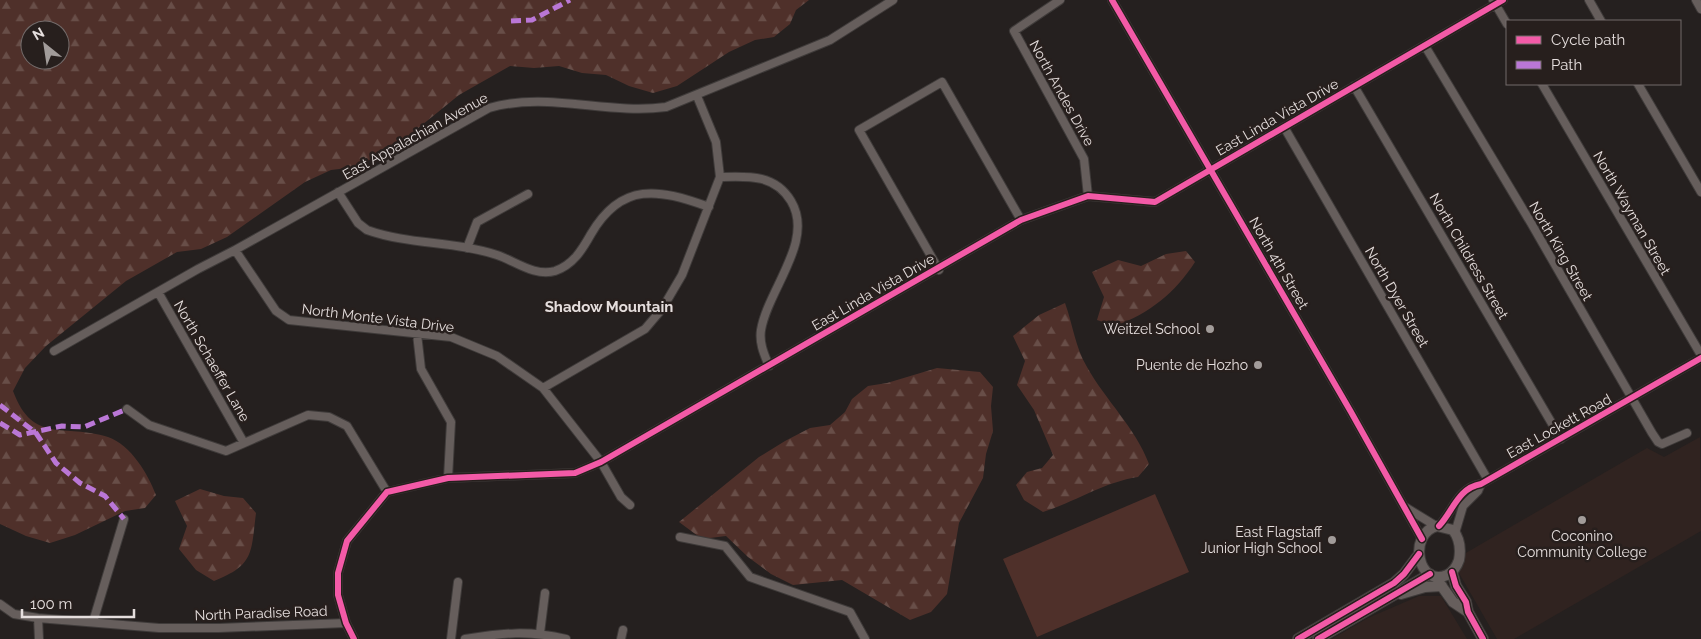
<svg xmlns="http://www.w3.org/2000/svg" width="1701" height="639" viewBox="0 0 1701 639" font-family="Raleway,sans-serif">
<defs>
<pattern id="forest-firs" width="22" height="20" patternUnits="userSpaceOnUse" patternTransform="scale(1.25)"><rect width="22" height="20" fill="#4f302a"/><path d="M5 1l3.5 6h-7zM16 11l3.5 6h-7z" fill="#684e48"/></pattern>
</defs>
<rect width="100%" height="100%" fill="#25201f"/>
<!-- built -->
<path fill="#302320" d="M 1700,437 L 1701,531 L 1514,639 L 1497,639 L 1452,561 L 1647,448 L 1664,457 Z
M 1419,596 L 1441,596 L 1467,639 L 1332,639 L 1368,618 Z"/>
<!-- forest -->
<path fill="url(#forest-firs)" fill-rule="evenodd" d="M 0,0 L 809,0 L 796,10 L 790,24 L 774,37 L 755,40 L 729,52 L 677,86 L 653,93 L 629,86 L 606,75 L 582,73 L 559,66 L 534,68 L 510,66 L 459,95 L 406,138 L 380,155 L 355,167 L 331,170 L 305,182 L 227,237 L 201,249 L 177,252 L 126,281 L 46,346 L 25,368 L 13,391 C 33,445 64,423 108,437 C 131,445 148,474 156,495 L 145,508 L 125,511 L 75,535 L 50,543 L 26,536 L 0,524 ZM 30,30 L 60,30 L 60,60 L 30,60 Z
M 1186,251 L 1195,262 C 1175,293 1150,313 1115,326 L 1097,320 L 1104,297 L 1092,272 L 1118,260 L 1141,266 L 1166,254 Z
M 1065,303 C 1073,325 1075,347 1087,367 C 1106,401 1135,427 1149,464 L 1138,477 C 1104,482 1075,502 1043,512 L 1024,500 L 1016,485 L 1027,472 L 1042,468 L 1053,455 L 1034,410 L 1017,385 L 1025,361 L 1013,336 L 1039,315 Z
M 937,368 L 980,372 L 993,387 L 991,406 L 993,431 L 986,454 L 983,478 L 959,523 L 947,594 L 931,612 L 910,620 L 842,580 L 793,585 L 771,574 L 748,557 L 726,536 L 702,539 L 679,522 L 759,457 L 785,441 L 810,428 L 830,425 L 845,412 L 852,399 L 868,386 L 887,383 Z
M 200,489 L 224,496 L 243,498 L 256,513 C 251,552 255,565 214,581 L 196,570 L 179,549 L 187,526 L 175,501 Z"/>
<!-- pitch -->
<path fill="#4f302a" d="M 1155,494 L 1189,572 L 1037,637 L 1003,559 Z"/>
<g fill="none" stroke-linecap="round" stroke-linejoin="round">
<defs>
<path id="minor" d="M 1060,0 L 1014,31 L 1084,159 L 1088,196
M 1112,0 L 1351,412 L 1422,539
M 1493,0 L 1507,24
M 1589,0 L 1601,21
M 1696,0 L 1701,9
M 1425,46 L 1531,223 L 1652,433 L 1658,442 L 1662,444 L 1687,433
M 1542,84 L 1701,355
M 1638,84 L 1701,192
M 1354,86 L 1561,439
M 1284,127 L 1488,480
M 720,177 C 748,176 775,174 791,201 C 815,241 768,289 761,330 C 759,343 764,354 769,366
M 338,192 L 358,223 L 367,230 C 409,245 455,241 497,255 C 515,261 535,277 555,271 C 573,265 582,250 591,234 C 622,181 659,189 709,207
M 467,248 L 477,222 L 528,194
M 235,250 L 276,311 L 289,320 L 451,337 L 497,356 L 543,388 L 601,462 L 621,497 L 630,505
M 939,270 L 859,130 L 942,82 L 1021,220
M 158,292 L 244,443
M 417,334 L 421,369 L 451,422 L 448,478
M 54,351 L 198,269 L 235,250 L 489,108 C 547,91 607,115 666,107 L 830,40 L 893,0
M 543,388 L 645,329 L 662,309 L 682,275 L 720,177 L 716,142 L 697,96
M 127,409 L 149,425 L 226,451 L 308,415 L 329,417 L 347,426 L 387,492
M 1405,507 L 1436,526
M 1439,526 C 1453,511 1458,488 1481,484 L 1701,358
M 1455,533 L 1463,506 L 1478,491 L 1481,484
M 680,537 L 725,546 L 750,577 L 850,612 L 865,639
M 0,604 L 14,614 L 38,618 L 159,628 L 219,628 L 346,623
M 38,618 L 39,639
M 93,622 L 124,519
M 540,633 L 545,593
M 354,639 L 346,623 L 338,595 L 338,573 L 347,541 L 387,492 L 448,478 L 575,473 L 601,462 L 1021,220 L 1088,196 L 1155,202 L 1503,0
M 451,639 L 458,582
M 465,639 C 503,633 528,630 566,639
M 621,639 L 623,630"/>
<path id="major" d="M 1437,526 L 1453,530 C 1460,539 1461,549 1459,560 C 1457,566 1453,572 1447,575 C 1418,588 1407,534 1437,526 Z
M 1452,572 L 1456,586 L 1466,602 L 1468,612 L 1483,639
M 1438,581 L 1453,602 L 1468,612
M 1401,594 L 1425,587 L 1442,586
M 1298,639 L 1394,583 L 1404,574 L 1419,554
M 1318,639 L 1430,574"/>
</defs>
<!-- minor casing -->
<use href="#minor" stroke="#3f3b3a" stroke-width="10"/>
<!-- major casing -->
<use href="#major" stroke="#3f3b3a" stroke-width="12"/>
<!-- minor -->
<use href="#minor" stroke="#665e5c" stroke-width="8"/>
<!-- major -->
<use href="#major" stroke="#675f5d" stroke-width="10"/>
<!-- quiet -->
<path stroke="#ba77d6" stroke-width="5" stroke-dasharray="10 5" stroke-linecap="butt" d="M 511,21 L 532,20 L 570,0
M 0,405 L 36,433 L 56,463 L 80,483 L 105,496 L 124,519
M 0,423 L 20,435 L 62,426 L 84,427 L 127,409"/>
<defs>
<path id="cycleway" d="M 1112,0 L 1351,412 L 1422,539
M 1439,526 C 1453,511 1458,488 1481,484 L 1701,358
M 1452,572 L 1456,586 L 1466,602 L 1468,612 L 1483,639
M 354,639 L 346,623 L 338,595 L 338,573 L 347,541 L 387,492 L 448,478 L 575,473 L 601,462 L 1021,220 L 1088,196 L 1155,202 L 1503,0
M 1298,639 L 1394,583 L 1404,574 L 1419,554
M 1318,639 L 1430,574"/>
</defs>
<!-- cycleway casing -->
<use href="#cycleway" stroke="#271f1d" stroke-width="9"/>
<!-- cycleway -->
<use href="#cycleway" stroke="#f35aa7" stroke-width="6"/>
</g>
<!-- markers -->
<g fill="#a29c9a" stroke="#271f1d" stroke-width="2">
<circle cx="1210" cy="329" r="5"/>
<circle cx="1258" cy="365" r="5"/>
<circle cx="1582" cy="520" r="5"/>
<circle cx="1332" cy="540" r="5"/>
</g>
<g text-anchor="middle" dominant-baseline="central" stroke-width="5" stroke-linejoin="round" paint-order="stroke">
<!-- street labels -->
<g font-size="14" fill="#e5dedd" stroke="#271f1d">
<text transform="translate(1062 93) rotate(61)">North Andes Drive</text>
<text transform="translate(1277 117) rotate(-30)">East Linda Vista Drive</text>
<text transform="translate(415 136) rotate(-29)">East Appalachian Avenue</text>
<text transform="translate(1632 213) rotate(60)">North Wayman Street</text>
<text transform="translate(1561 251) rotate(60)">North King Street</text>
<text transform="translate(1469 256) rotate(60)">North Childress Street</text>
<text transform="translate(1279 263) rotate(60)">North 4th Street</text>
<text transform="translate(873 292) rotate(-30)">East Linda Vista Drive</text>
<text transform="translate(1397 297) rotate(60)">North Dyer Street</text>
<text transform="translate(378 318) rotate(7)">North Monte Vista Drive</text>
<text transform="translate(212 361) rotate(60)">North Schaeffer Lane</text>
<text transform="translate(1559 426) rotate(-29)">East Lockett Road</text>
<text transform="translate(261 613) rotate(-2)">North Paradise Road</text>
</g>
<!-- poi labels -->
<g font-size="14" fill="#e5dedd" stroke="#271f1d" text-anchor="end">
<text x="1200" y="329">Weitzel School</text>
<text x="1248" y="365">Puente de Hozho</text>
<text x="1322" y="532">East Flagstaff<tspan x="1322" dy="16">Junior High School</tspan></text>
<text x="1582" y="536" text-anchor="middle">Coconino<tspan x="1582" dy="16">Community College</tspan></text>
</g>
<!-- neighbourhood labels -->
<g font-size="15" font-weight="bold" fill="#e5dedd" stroke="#271f1d">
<text x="609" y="307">Shadow Mountain</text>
</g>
</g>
<!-- legend -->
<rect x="1506" y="20" width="175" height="65" fill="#271f1d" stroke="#736b6a"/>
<rect x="1516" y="36" width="25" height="8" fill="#f35aa7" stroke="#736b6a"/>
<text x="1551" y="45" font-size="15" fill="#e5dedd">Cycle path</text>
<rect x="1516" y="61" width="25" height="8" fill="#ba77d6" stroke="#736b6a"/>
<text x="1551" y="70" font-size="15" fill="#e5dedd">Path</text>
<!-- north arrow -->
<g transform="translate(45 45) rotate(330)"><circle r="24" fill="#271f1d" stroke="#736b6a"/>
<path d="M0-4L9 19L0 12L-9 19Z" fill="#a29c9a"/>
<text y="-8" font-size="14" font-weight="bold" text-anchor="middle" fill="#e5dedd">N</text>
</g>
<!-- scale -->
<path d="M22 609v8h112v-8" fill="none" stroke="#e5dedd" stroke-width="2.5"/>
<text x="30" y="609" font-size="15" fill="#e5dedd" stroke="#271f1d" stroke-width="4" paint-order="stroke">100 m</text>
</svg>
